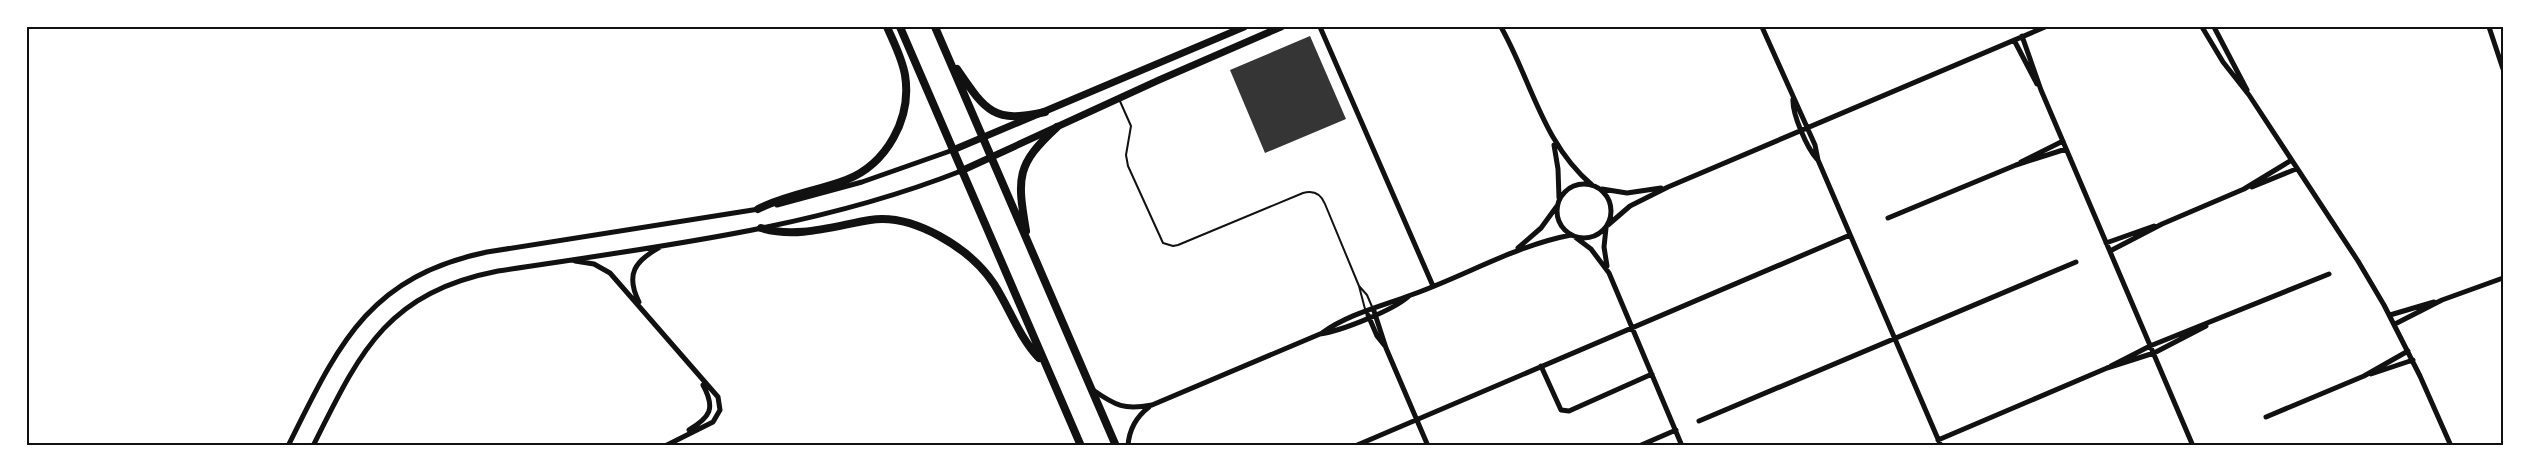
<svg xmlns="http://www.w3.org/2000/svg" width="2530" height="473" viewBox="0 0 2530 473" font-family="'Nunito Sans',sans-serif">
<rect width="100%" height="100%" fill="#fff"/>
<!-- building -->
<path fill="#353535" d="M 1310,36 L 1346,119 L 1265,153 L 1230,70 Z"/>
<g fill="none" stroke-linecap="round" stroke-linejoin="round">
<!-- service -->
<path stroke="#111" stroke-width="2" d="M 1119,99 L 1131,126 L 1126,155 L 1128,166 L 1163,243 L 1173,246 L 1178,245 L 1303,193 C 1314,190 1321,194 1325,204 L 1359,286 L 1365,309
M 1359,286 L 1367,295 L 1373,309"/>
<!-- minor -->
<path stroke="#111" stroke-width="5" d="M 1320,27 L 1433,286
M 1501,27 C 1531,80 1543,144 1592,185
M 1762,27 L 1815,145 L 1818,160 L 1941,446
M 2202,27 L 2223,62 L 2249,95 L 2358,261 L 2384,305 L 2420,376 L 2451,446
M 2214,27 L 2247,90
M 2489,27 L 2503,69
M 2022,36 L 2041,90 L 2193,446
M 2014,40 L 2037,84
M 1793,99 C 1792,114 1807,148 1817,159
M 1554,145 L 1558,169 L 1559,198
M 2021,162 L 2063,141
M1557 211a27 27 0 1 1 54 0a27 27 0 1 1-54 0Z
M 2252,187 L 2296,169
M 1602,189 L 1627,193 L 1661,188
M 777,205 L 862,182 L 953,150
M 1888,218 L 2016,165 L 2066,149
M 1608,225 L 1630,206 L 1668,187 L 2045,27
M 1606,228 L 1604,247 L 1607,266
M 1575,237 L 1591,249 L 1609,273 L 1682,446
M 2106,243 L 2154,226
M 1518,248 L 1541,228 L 1557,206
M 2110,251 L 2162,224 L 2244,189 L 2290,161
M 575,261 L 594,264 L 610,273 L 718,397 L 720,410 L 713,422 L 665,446
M 639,302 C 625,274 635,261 660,247
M 1374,311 L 1386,348 L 1428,446
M 1368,315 L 1377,336 L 1385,346
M 2390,315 L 2434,302
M 2395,324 L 2442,300 L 2503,278
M 1322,333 C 1348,314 1382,306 1411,295 C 1465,276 1514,246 1571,235
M 1541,366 L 1561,410 L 1569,411 L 1652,374
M 2111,366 L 2150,346 L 2329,274
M 2371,374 L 2413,360
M 1093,390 C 1116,406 1124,410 1152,405 L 1320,334 C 1341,331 1394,310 1409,296
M 2266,417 L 2364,376 L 2408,351
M 1699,421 L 2076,262
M 689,430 C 710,417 716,409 703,385
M 1938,440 L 2107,368 L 2154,353 L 2206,326
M 288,446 C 338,346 367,277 487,252 L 759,209
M 313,446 C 360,352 386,293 498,271 C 654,247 814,229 961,171
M 1128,446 C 1129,429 1136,417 1149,407
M 1355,446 L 1850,235
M 1639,446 L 1676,430"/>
<!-- tertiary -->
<path stroke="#111" stroke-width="7" d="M 953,150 L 1244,27
M 961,171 L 1159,80 L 1281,27"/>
<!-- primary -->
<path stroke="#111" stroke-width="8" d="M 900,27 L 1081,446
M 935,27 L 1116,446
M 957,69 C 985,110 993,124 1045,112
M 758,209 C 786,195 817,191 846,180 C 887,164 912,118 905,75 C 902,58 894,43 887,27
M 761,228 C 797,239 834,226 870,220 C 913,213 970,248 994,284 C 1010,309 1019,337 1039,358
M 1026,231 C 1017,177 1016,165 1057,127"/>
</g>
<!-- border -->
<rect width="2530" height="473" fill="none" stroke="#ffffff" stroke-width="57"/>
<rect x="28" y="28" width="2474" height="416" fill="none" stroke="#111" stroke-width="2"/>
</svg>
